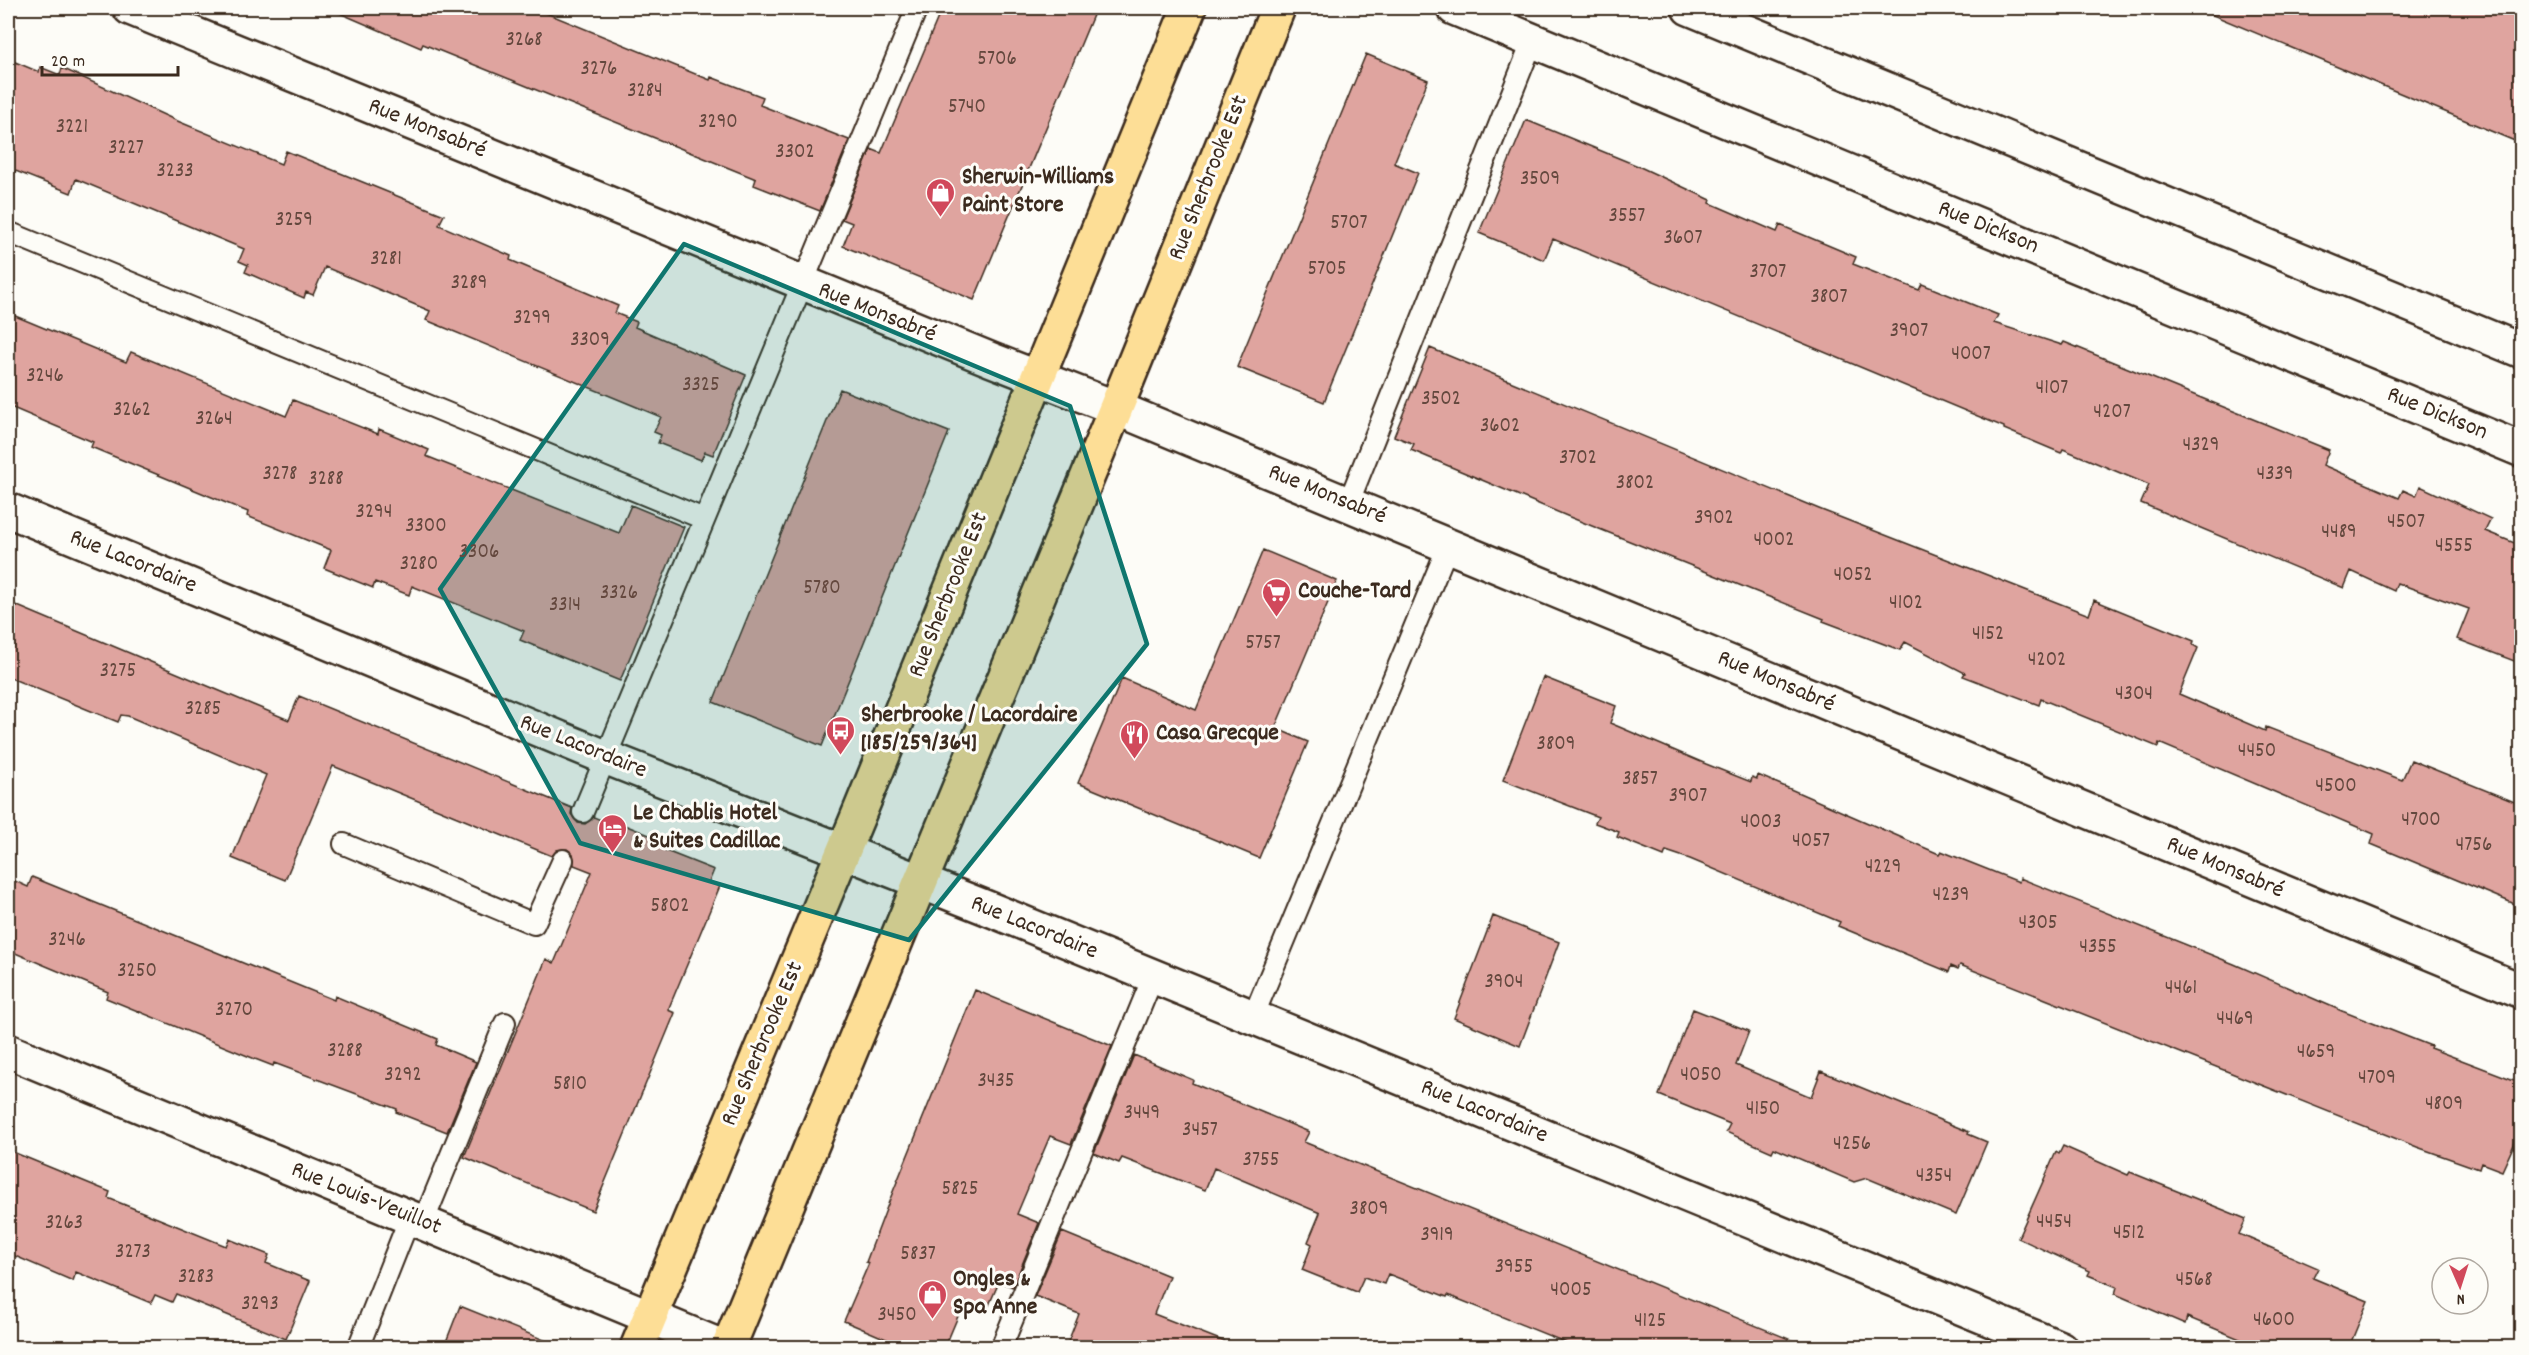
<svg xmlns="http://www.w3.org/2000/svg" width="2529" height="1355" viewBox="0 0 2529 1355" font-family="Dekko,sans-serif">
<rect width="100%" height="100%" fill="#fdfcf7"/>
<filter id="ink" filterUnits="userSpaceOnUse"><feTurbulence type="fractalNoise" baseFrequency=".0167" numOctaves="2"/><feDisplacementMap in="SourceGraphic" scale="12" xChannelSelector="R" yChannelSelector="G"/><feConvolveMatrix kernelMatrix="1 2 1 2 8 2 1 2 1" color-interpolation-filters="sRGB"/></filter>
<g filter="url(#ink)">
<!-- building -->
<path fill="#dfa49f" stroke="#3b2a1e" stroke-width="1.5" d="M 328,8 L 534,8 L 710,80 L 711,77 L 763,97 L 760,105 L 849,140 L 820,211 L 754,185 L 756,179 L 423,44 L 421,48 Z
M 942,8 L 1096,8 L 974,300 L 843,246 L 852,223 L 842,219 L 871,149 L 881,153 Z
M 2196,8 L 2522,8 L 2522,144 Z
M 1366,54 L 1428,80 L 1394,163 L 1418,173 L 1324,402 L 1237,367 Z
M 8,59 L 39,72 L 40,67 L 60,75 L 62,68 L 175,120 L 281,164 L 286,151 L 444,215 L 439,225 L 511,256 L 510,260 L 618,306 L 615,313 L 637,322 L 635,327 L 746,375 L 713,455 L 705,452 L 701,460 L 658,443 L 661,435 L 654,432 L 661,417 L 426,320 L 430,311 L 325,267 L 313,295 L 306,292 L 304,298 L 245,272 L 248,265 L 239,261 L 244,249 L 76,179 L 71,193 L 8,168 Z
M 1526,120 L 1638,166 L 1711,200 L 1710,203 L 1777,232 L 1780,225 L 1856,257 L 1853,264 L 1919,290 L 1922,284 L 1998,315 L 1994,323 L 2062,345 L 2064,342 L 2329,450 L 2323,465 L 2399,498 L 2403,490 L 2416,496 L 2420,486 L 2491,519 L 2485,531 L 2522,546 L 2522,664 L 2457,639 L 2469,609 L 2397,583 L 2394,591 L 2351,571 L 2344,588 L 2141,503 L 2149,485 L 2063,449 L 2061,453 L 2004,429 L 2004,427 L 1553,239 L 1544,260 L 1479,233 Z
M 8,313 L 126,362 L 131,352 L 286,416 L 293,400 L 378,434 L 379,429 L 429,450 L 426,456 L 619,533 L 631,505 L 684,527 L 620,681 L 520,640 L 524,631 L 412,586 L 409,595 L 375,582 L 373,588 L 324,568 L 331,550 L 247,516 L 248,512 L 91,447 L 93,442 L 8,406 Z
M 1430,348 L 1819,509 L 2089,615 L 2094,600 L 2194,641 L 2193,645 L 2198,648 L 2179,694 L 2265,731 L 2266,727 L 2402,780 L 2411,760 L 2522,805 L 2522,907 L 2371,844 L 2374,834 L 2159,743 L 2158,747 L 2041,699 L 2039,705 L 1963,676 L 1965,673 L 1905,642 L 1900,650 L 1823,621 L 1824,619 L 1567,516 L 1411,450 L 1414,444 L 1394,436 Z
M 840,389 L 949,432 L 822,746 L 713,702 Z
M 1263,550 L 1337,581 L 1275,728 L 1308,742 L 1259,858 L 1078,783 L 1122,678 L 1196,710 Z
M 8,602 L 289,720 L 299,696 L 572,808 L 571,814 L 578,823 L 585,824 L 594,817 L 620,828 L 622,824 L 669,843 L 666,851 L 714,870 L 709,882 L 720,886 L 668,1010 L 675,1013 L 593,1211 L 464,1157 L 546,959 L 554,963 L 592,872 L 574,865 L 573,854 L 567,849 L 557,850 L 552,856 L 333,766 L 285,880 L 232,858 L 266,775 L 128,716 L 121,715 L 118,722 L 8,677 Z
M 1543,677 L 1616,706 L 1610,723 L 1706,764 L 1751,782 L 1752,777 L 1757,779 L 1758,775 L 1939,854 L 1941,851 L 2019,882 L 2020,878 L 2234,964 L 2342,1011 L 2431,1046 L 2430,1048 L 2522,1083 L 2522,1127 L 2502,1171 L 2481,1163 L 2479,1169 L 2417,1147 L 1960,965 L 1958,969 L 1951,966 L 1949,972 L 1838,926 L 1840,922 L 1690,859 L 1666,851 L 1664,856 L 1617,837 L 1619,832 L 1595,823 L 1598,817 L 1503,780 Z
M 32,877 L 334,1000 L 335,996 L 438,1039 L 436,1045 L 476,1062 L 447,1132 L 396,1112 L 397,1109 L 274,1063 L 273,1066 L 255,1059 L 106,998 L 108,992 L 8,950 L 8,878 L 28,887 Z
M 1493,916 L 1559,942 L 1520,1046 L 1454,1018 Z
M 975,990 L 1112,1046 L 1071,1144 L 1050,1136 L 1017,1214 L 1039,1223 L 1013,1287 L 999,1282 L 986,1312 L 964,1302 L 945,1347 L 905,1347 L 844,1321 L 869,1263 L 866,1262 L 890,1199 Z
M 1693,1009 L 1749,1031 L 1736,1065 L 1811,1097 L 1821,1071 L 1969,1132 L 1968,1134 L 1987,1142 L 1956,1215 L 1867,1178 L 1854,1182 L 1774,1148 L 1772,1152 L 1726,1132 L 1730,1124 L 1659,1095 Z
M 1134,1055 L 1193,1080 L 1192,1083 L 1309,1132 L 1304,1142 L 1806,1346 L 1806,1347 L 1577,1347 L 1448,1295 L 1447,1297 L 1388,1274 L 1384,1284 L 1364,1277 L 1357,1292 L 1302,1270 L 1312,1244 L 1308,1242 L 1320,1213 L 1214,1168 L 1205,1190 L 1122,1158 L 1119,1163 L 1094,1153 Z
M 2063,1146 L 2128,1175 L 2130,1172 L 2246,1219 L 2239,1234 L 2318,1268 L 2313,1278 L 2368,1301 L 2349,1347 L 2259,1347 L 2187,1317 L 2185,1324 L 2115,1294 L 2117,1287 L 2088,1275 L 2090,1271 L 2018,1238 L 2056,1152 L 2059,1154 Z
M 8,1150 L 110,1192 L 108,1198 L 226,1246 L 229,1239 L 269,1255 L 266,1263 L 310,1281 L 286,1339 L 176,1294 L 172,1302 L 155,1295 L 151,1303 L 76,1272 L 73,1281 L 8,1253 Z
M 1062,1232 L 1169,1276 L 1154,1314 L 1233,1345 L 1233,1347 L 1066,1347 L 1079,1314 L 1035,1296 Z
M 460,1306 L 559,1346 L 559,1347 L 444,1347 Z"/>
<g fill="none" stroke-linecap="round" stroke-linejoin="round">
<defs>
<path id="service" d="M 8,232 L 704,519
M 1348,504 L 1533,40
M 583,812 L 917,8
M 344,844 L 534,924 L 563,860
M 1253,1017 L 1448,546
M 423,1223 L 505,1023
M 358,1348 L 410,1217
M 1001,1348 L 1153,977"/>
<path id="minor" d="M 130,8 L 992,360 L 1116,408 L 2522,991
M 8,510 L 605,757 L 987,908 L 2060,1348
M 8,1051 L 725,1348"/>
<path id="secondary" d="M 1454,8 L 2522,450
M 1689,8 L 2522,351"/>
<path id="primary" d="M 637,1348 L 863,804 L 1189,8
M 728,1348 L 1116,408 L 1278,8"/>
</defs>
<!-- service casing -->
<use href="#service" stroke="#3b2a1e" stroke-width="24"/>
<!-- minor casing -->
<use href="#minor" stroke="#3b2a1e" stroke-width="38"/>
<!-- secondary casing -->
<use href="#secondary" stroke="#3b2a1e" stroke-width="38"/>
<!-- primary casing -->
<use href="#primary" stroke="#3b2a1e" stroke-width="38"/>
<!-- service -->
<use href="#service" stroke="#fdfcf7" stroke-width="20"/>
<!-- minor -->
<use href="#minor" stroke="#fdfcf7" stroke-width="33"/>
<!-- secondary -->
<use href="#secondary" stroke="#fdfcf7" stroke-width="33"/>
<!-- primary -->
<use href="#primary" stroke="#fdde96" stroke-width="33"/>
</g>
</g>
<!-- marked area -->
<path fill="#0f766e" fill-opacity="0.2" stroke="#0f766e" stroke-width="4.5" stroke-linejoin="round" d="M 684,244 L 1070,406 L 1147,644 L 909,940 L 580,843 L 440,589 Z"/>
<!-- icons -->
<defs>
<symbol id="shop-pin" viewBox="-11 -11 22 30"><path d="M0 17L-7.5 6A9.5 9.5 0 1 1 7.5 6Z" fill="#d1495b" stroke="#fdfcf7"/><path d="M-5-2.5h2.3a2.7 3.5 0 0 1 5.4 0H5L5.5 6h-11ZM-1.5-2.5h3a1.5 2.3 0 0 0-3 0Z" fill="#fff"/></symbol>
<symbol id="supermarket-pin" viewBox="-11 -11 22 30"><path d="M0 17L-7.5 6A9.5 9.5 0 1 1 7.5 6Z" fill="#d1495b" stroke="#fdfcf7"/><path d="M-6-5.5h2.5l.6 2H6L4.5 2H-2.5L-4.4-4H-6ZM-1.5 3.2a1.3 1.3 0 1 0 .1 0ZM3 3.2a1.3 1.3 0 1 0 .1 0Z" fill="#fff"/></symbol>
<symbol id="bus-pin" viewBox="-11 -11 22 30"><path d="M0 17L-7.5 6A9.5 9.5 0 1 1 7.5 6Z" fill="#d1495b" stroke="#fdfcf7"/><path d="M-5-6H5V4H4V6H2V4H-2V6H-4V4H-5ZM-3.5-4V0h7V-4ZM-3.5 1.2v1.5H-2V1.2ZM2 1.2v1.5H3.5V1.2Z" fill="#fff"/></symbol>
<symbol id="restaurant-pin" viewBox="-11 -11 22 30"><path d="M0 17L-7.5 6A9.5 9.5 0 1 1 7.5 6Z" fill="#d1495b" stroke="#fdfcf7"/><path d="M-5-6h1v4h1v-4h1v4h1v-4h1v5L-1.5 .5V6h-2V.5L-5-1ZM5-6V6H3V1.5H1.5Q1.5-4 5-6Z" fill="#fff"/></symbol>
<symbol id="hotel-pin" viewBox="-11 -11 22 30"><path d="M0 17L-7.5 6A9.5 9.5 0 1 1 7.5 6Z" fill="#d1495b" stroke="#fdfcf7"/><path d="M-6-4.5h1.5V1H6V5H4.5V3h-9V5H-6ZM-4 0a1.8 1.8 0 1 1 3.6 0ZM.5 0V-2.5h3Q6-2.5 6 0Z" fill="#fff"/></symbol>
</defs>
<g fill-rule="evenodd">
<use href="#shop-pin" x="924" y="176" width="33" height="45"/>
<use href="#supermarket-pin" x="1260" y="576" width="33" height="45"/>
<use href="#bus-pin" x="824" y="714" width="33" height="45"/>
<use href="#restaurant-pin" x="1118" y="718" width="33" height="45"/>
<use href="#hotel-pin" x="596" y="812" width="33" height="45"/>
<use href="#shop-pin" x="916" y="1278" width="33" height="45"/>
</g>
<g text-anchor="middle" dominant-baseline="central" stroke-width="6" stroke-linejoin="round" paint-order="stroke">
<!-- number labels -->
<g font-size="21" fill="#64483e">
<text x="524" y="41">3268</text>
<text x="997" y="60">5706</text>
<text x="599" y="70">3276</text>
<text x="645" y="92">3284</text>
<text x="967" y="108">5740</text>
<text x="718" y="123">3290</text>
<text x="72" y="128">3221</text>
<text x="126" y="149">3227</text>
<text x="795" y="153">3302</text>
<text x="175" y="172">3233</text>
<text x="1540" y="180">3509</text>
<text x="1627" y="217">3557</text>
<text x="294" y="221">3259</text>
<text x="1349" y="224">5707</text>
<text x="1683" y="239">3607</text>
<text x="386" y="260">3281</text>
<text x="1327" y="270">5705</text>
<text x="1768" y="273">3707</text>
<text x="469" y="284">3289</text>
<text x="1829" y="298">3807</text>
<text x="532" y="319">3299</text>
<text x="1909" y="332">3907</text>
<text x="590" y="341">3309</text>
<text x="1971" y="355">4007</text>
<text x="45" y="377">3246</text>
<text x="701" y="386">3325</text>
<text x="2052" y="389">4107</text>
<text x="1441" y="400">3502</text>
<text x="132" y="411">3262</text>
<text x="2112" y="413">4207</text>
<text x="214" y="420">3264</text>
<text x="1500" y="427">3602</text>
<text x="2201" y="446">4329</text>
<text x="1578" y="459">3702</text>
<text x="280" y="475">3278</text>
<text x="2275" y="475">4339</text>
<text x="326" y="480">3288</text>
<text x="1635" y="484">3802</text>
<text x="374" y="513">3294</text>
<text x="1714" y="519">3902</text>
<text x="2406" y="523">4507</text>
<text x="426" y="527">3300</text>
<text x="2339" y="533">4489</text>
<text x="1774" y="541">4002</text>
<text x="2454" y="547">4555</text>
<text x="479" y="553">3306</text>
<text x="419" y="565">3280</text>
<text x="1853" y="576">4052</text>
<text x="822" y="589">5780</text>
<text x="619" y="594">3326</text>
<text x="1906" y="604">4102</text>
<text x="565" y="606">3314</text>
<text x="1988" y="635">4152</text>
<text x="1263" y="644">5757</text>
<text x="2047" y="661">4202</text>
<text x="118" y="672">3275</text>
<text x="2134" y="695">4304</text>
<text x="203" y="710">3285</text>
<text x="1556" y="745">3809</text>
<text x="2257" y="752">4450</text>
<text x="1640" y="780">3857</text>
<text x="2336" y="787">4500</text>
<text x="1688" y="797">3907</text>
<text x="2421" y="821">4700</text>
<text x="1761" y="823">4003</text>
<text x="1811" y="842">4057</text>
<text x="2474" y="846">4756</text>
<text x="1883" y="868">4229</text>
<text x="1951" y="896">4239</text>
<text x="670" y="907">5802</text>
<text x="2038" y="924">4305</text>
<text x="67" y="941">3246</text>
<text x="2098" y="948">4355</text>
<text x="137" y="972">3250</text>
<text x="1504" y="983">3904</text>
<text x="2181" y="989">4461</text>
<text x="234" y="1011">3270</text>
<text x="2235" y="1020">4469</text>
<text x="345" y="1052">3288</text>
<text x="2316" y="1053">4659</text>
<text x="403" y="1076">3292</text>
<text x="1701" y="1076">4050</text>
<text x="2377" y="1079">4709</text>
<text x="996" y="1082">3435</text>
<text x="570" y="1085">5810</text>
<text x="2444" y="1105">4809</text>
<text x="1763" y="1110">4150</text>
<text x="1142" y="1114">3449</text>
<text x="1200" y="1131">3457</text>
<text x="1852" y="1145">4256</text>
<text x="1261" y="1161">3755</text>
<text x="1934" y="1177">4354</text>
<text x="960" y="1190">5825</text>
<text x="1369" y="1210">3809</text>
<text x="2054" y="1223">4454</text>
<text x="64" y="1224">3263</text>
<text x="2129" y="1234">4512</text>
<text x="1437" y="1236">3919</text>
<text x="133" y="1253">3273</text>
<text x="918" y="1255">5837</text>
<text x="1514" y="1268">3955</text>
<text x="196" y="1278">3283</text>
<text x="2194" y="1281">4568</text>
<text x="1571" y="1291">4005</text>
<text x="260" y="1305">3293</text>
<text x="897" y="1316">3450</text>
<text x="2274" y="1321">4600</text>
<text x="1650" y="1322">4125</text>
</g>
<!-- street labels -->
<g font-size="24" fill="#3b2a1e" stroke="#fdfcf7">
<text transform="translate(427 129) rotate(22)">Rue Monsabré</text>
<text transform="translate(1209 178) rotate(-68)">Rue Sherbrooke Est</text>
<text transform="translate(1988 228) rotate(22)">Rue Dickson</text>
<text transform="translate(877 313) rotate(22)">Rue Monsabré</text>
<text transform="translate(2437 414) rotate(22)">Rue Dickson</text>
<text transform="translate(1327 495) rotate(22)">Rue Monsabré</text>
<text transform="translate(133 562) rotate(22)">Rue Lacordaire</text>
<text transform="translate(949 595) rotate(-68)">Rue Sherbrooke Est</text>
<text transform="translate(1776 682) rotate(23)">Rue Monsabré</text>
<text transform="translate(583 747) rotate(22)">Rue Lacordaire</text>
<text transform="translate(2225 868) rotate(23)">Rue Monsabré</text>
<text transform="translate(1034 928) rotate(22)">Rue Lacordaire</text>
<text transform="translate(763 1044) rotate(-67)">Rue Sherbrooke Est</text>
<text transform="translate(1484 1112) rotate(22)">Rue Lacordaire</text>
<text transform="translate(366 1199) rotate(22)">Rue Louis-Veuillot</text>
</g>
<!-- poi labels -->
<g font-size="24" font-weight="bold" fill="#3b2a1e" stroke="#fdfcf7" text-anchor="start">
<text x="962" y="178">Sherwin-Williams<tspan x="962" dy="28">Paint Store</tspan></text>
<text x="1298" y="592">Couche-Tard</text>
<text x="861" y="716">Sherbrooke / Lacordaire<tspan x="861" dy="28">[185/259/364]</tspan></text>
<text x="1156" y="734">Casa Grecque</text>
<text x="633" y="814">Le Chablis Hotel<tspan x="633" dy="28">&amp; Suites Cadillac</tspan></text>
<text x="953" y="1280">Ongles &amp;<tspan x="953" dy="28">Spa Anne</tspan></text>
</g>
</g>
<!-- margin -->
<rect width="2529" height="1355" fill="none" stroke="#fdfcf7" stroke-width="30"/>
<rect x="15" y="15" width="2499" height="1325" fill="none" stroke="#3b2a1e" stroke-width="2" filter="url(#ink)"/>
<!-- north arrow -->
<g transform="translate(2460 1286) rotate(177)"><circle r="28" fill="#fdfcf7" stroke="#afa8a0" stroke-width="1.5"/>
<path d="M0-4.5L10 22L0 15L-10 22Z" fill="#d1495b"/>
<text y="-9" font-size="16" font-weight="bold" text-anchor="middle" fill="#3b2a1e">N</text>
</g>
<!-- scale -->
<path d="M42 66v9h136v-9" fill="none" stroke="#3b2a1e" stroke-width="3"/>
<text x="51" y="66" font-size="18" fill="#3b2a1e" stroke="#fdfcf7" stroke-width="4.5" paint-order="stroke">20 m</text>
</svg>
